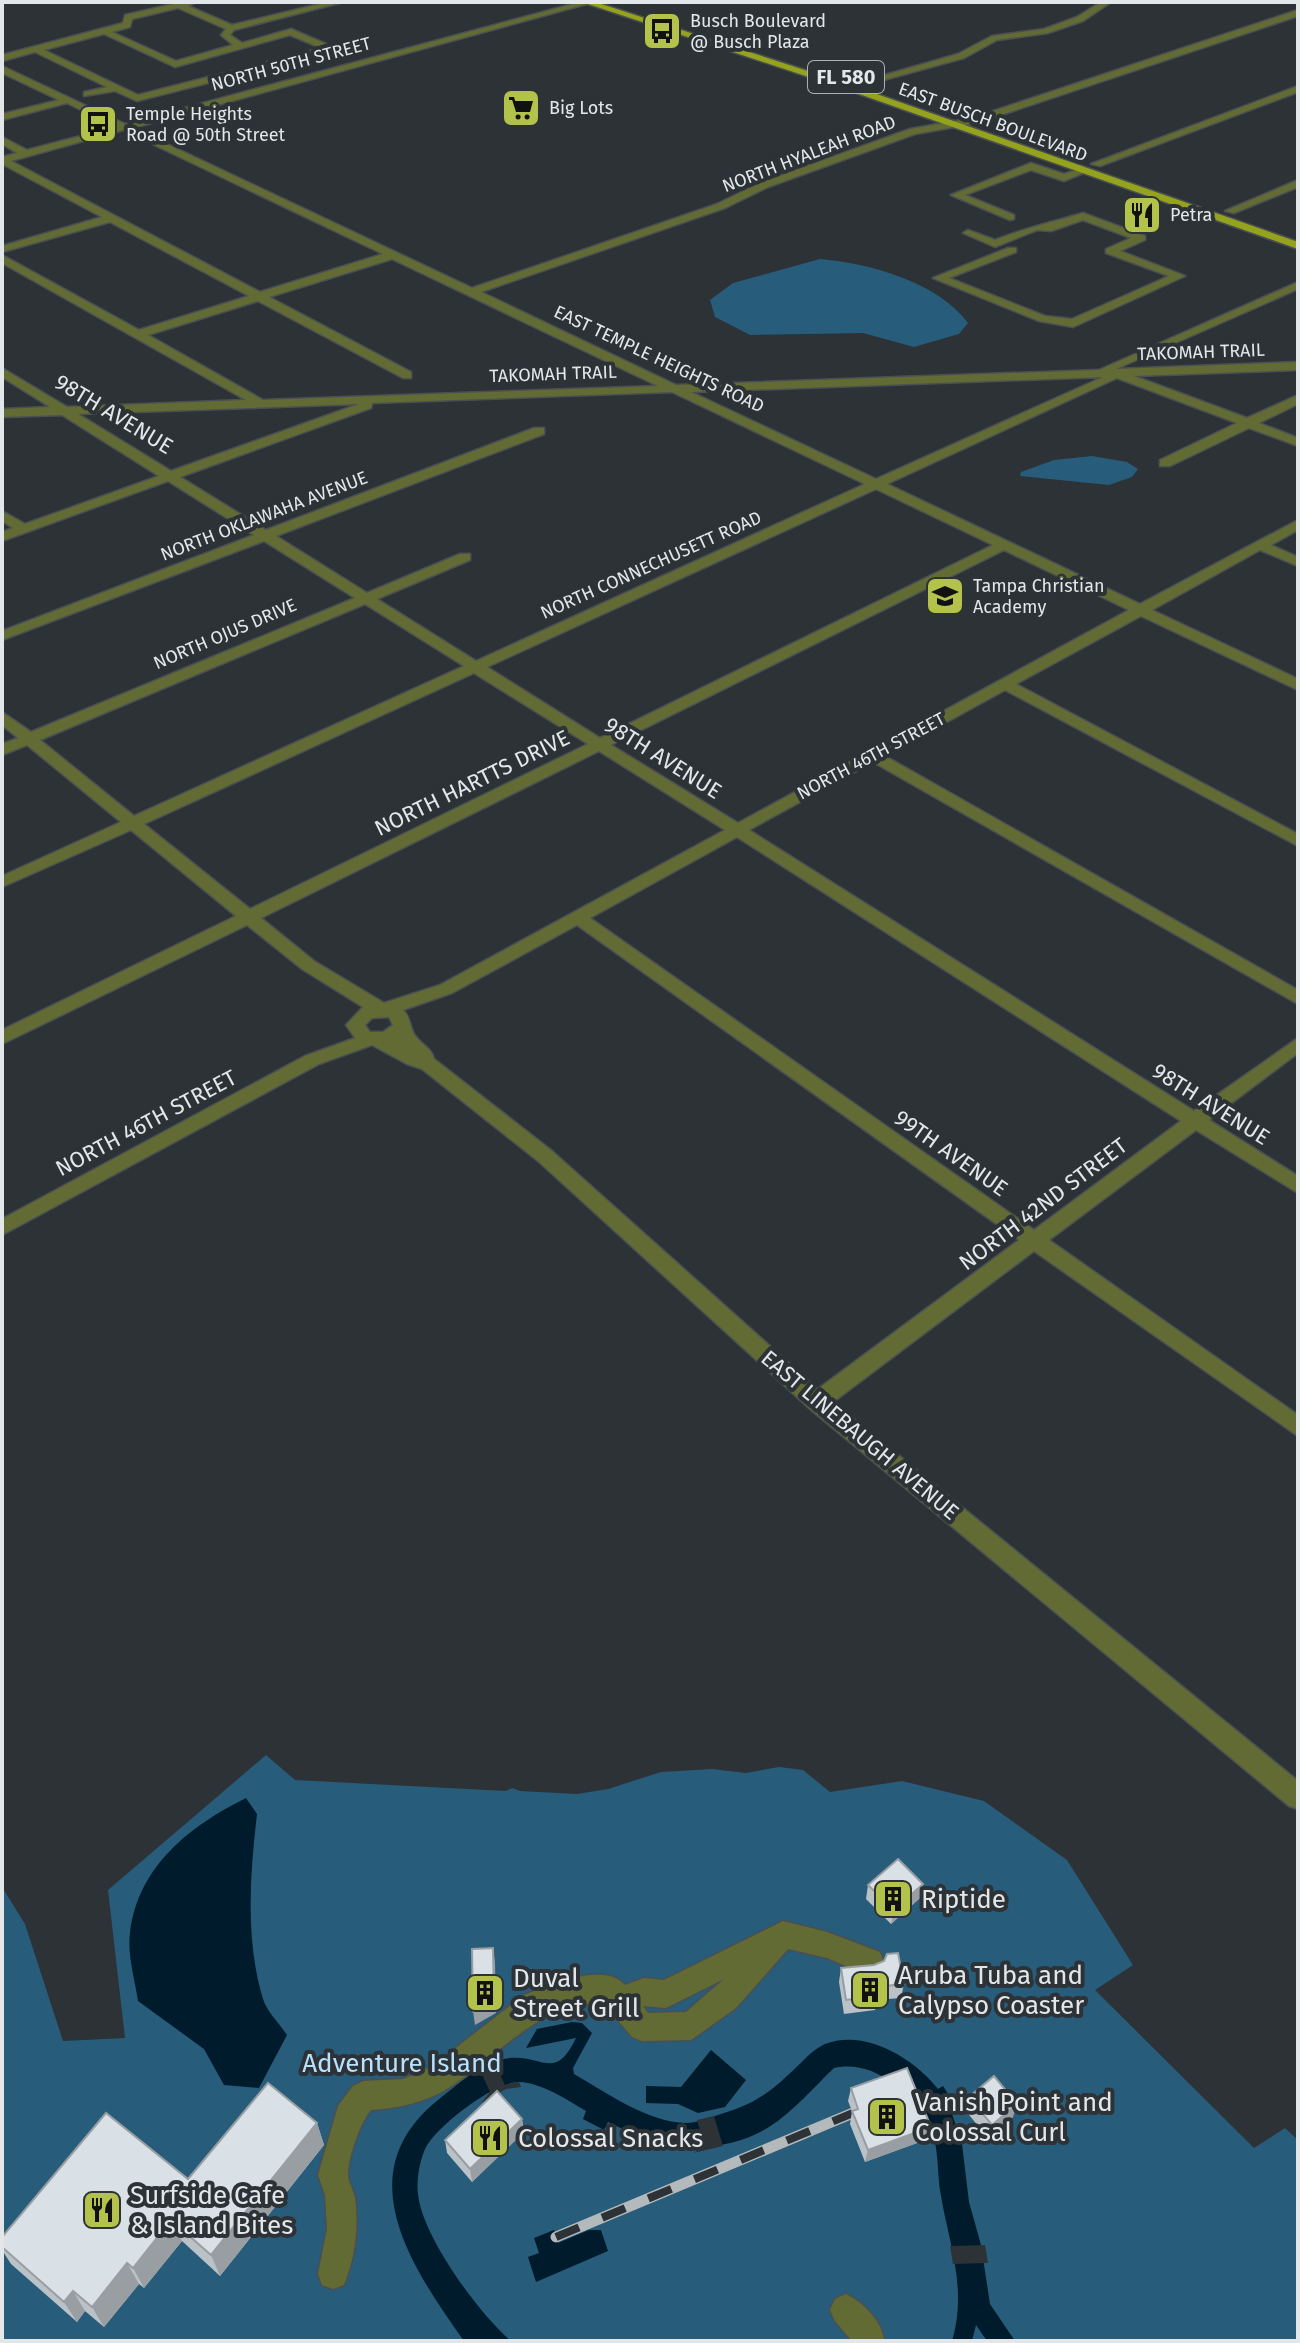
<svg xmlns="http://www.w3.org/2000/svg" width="1300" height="2343" viewBox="0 0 1300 2343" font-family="'Fira Sans',sans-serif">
<rect width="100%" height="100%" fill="#2c3236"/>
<!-- green -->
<path fill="#275c7b" d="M 820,259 C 869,263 938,282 968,323 L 959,334 L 914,347 L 863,333 L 750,335 L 715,317 L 710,300 L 733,283 Z
M 1092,456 L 1127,462 L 1138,469 L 1132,477 L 1109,485 L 1020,476 L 1021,472 L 1054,460 Z
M 266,1755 L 295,1780 L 506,1791 L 512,1788 L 520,1791 L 577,1794 L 608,1789 L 661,1772 L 712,1769 L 746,1773 L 779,1767 L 803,1770 L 830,1792 L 902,1781 L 984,1801 L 1067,1860 L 1133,1965 L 1095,1990 L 1254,2148 L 1285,2128 L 1298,2140 L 1298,2341 L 2,2341 L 2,1887 L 25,1924 L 63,2041 L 125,2038 L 108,1890 Z"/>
<!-- water -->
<path fill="#001b2b" d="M 246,1798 L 257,1814 C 250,1874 245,1940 263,1999 C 267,2012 280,2024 287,2035 L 259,2088 L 224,2085 L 204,2049 L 138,2001 C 135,1980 127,1954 130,1933 C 138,1866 190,1826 246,1798 Z
M 572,2022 L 582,2023 L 592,2033 L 573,2068 L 574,2074 C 607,2093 647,2122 686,2123 C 697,2123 705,2119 715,2116 C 747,2106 763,2099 788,2075 C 800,2065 811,2050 825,2044 C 865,2028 915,2059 938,2089 L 943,2086 L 958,2109 L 952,2114 L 962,2144 L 969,2202 L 981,2245 L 990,2304 L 1015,2341 L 987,2341 L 976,2325 L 972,2341 L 952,2341 C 968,2287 948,2242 940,2190 C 937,2168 939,2142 928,2123 C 911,2091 872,2059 834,2068 C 813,2088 794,2111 769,2127 C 717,2159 659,2147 608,2122 L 604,2130 L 583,2119 L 586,2111 C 567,2100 543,2083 519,2082 C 494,2082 438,2125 426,2147 C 420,2159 416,2180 418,2194 C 422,2236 479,2314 511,2341 L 464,2341 C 411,2266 347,2173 438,2100 C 457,2085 476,2067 500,2060 C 540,2049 553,2086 576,2038 L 526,2048 L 537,2029 Z
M 711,2050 L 746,2080 L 725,2107 L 698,2113 L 678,2104 L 646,2103 L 646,2086 L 681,2087 Z
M 554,2230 L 558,2243 L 589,2230 L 601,2230 L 608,2251 L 536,2282 L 528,2257 L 539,2253 L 534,2238 Z"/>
<!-- pier -->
<path fill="#2c3236" d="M 495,2058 L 493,2060 L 505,2085 L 519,2082 L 521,2087 L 506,2089 L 481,2103 L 490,2092 L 478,2066 Z
M 714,2116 L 723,2146 L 693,2153 L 705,2147 L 697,2120 Z
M 985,2245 L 988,2263 L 953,2264 L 950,2246 Z"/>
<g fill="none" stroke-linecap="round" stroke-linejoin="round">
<defs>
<path id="minor" d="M 182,2 L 197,2 L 188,6 L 232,25 L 328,2 L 343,2 L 234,30 L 230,35 L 242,43 L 291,29 L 333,47 L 333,51 L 137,101 L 115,91 L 84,96 L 84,92 L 107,87 L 35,52 L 2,61 L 2,55 L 123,23 L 125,15 ZM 178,8 L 226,29 L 221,35 L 233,45 L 176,61 L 112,32 L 130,27 L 132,19 ZM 104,34 L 175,67 L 290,35 L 321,48 L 138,95 L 44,50 Z
M 580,2 L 594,2 L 133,128 L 472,288 L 717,204 L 760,183 L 910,129 L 972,118 L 1298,10 L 1298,16 L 977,123 L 915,134 L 768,187 L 725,208 L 481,292 L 676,385 L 1099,370 L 1298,282 L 1298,289 L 1116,369 L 1298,362 L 1298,370 L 1134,376 L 1247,418 L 1298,395 L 1298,404 L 1259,423 L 1298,438 L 1298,446 L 1249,428 L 1170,466 L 1160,466 L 1160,460 L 1237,423 L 1117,378 L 887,484 L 1140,604 L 1298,520 L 1298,530 L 1271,545 L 1298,557 L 1298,566 L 1260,550 L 1152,610 L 1298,679 L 1298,690 L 1141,616 L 1016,684 L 1298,834 L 1298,846 L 1005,690 L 885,756 L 1298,990 L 1298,1004 L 873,762 L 749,830 L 1194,1111 L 1298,1038 L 1298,1053 L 1209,1120 L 1298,1176 L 1298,1193 L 1196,1130 L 1049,1240 L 1298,1415 L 1298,1436 L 1034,1251 L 833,1402 L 1298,1781 L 1298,1809 L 1289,1806 L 809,1408 L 538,1161 L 422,1069 L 407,1064 L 372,1045 L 319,1064 L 2,1235 L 2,1219 L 305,1056 L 355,1038 L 346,1025 L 363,1007 L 302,969 L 247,925 L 2,1044 L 2,1030 L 236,916 L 131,830 L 2,887 L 2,876 L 121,822 L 27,745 L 2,755 L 2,744 L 18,738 L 2,725 L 2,712 L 31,732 L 355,598 L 264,541 L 2,640 L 2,631 L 254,535 L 168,481 L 2,541 L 2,532 L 13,528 L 2,521 L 2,511 L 25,524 L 159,476 L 62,415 L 2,417 L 2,409 L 50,407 L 2,377 L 2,368 L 67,407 L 246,400 L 2,263 L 2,255 L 139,330 L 249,296 L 110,222 L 2,252 L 2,246 L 102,217 L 2,164 L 2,157 L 17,153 L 2,144 L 2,137 L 27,150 L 115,127 L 67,103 L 2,120 L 2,114 L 59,100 L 2,73 L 2,66 L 125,124 ZM 123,130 L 383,254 L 260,292 L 11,161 ZM 392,259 L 658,386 L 263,400 L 148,335 L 258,301 L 403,378 L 411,378 L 411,372 L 269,297 ZM 1103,377 L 876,479 L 691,392 ZM 672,392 L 865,484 L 476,661 L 377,599 L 470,560 L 470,554 L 460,554 L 367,593 L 276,536 L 544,434 L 544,428 L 534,428 L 266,530 L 180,477 L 371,408 L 372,403 ZM 359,404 L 171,471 L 78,414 ZM 876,489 L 993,545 L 600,738 L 487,667 ZM 1004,550 L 1129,610 L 738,823 L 611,745 ZM 365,604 L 464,666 L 134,816 L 40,740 ZM 474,673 L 588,744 L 250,909 L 144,824 ZM 599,751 L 725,830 L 440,985 L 384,1003 L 314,961 L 261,918 ZM 737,837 L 1181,1121 L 1034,1230 L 590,918 ZM 577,925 L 1019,1240 L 818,1389 L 552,1151 L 434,1059 C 432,1048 420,1044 414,1034 C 409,1025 411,1018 403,1010 L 452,993 ZM 389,1017 L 393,1025 L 383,1032 L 370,1032 L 365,1025 L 372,1018 Z
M 1101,2 L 1111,2 L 1083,21 L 1048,33 L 997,40 L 964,58 L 862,86 L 857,83 L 958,54 L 992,36 L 1044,29 L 1077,17 Z
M 1298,86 L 1298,92 L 1100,166 L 1091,164 Z
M 1031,163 L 1064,174 L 1083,168 L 1088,171 L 1064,181 L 1031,170 L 965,195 L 1014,215 L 1014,219 L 1010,220 L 951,195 Z
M 1298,180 L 1298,187 L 1234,213 L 1225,211 Z
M 1083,213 L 1145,236 L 1145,240 L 1120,251 L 1185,276 L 1073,327 L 1039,321 L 933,278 L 1008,248 L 1016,248 L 1016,252 L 949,278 L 1045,316 L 1072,319 L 1169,276 L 1106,253 L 1106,249 L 1131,238 L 1083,220 L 1051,231 L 1037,230 L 995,247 L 963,233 L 968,230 L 995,240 C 1025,228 1053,222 1083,213 Z
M 783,1921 L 827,1932 L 880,1952 L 884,1962 L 880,1972 L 870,1976 L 827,1958 L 788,1949 L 736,2008 L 691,2040 L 642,2041 L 632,2037 L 603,2003 C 539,2003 503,2052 453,2085 C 429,2102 399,2108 371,2110 C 360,2123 348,2157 348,2175 C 348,2182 354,2191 355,2198 C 359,2227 355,2258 344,2285 L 333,2289 L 322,2285 L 318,2274 L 327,2229 L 325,2195 L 318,2175 L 338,2106 L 353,2086 L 363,2081 L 403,2079 L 431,2067 L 524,1995 C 549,1985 604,1961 625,1985 L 644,1978 L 664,1980 ZM 724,1979 L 686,2012 L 648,2013 L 643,2006 L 666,2008 Z
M 846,2294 C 863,2302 883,2322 884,2341 L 852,2341 L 835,2321 L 830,2310 L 835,2299 Z"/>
<path id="major" d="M 582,2 L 595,2 L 851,85 L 1298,242 L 1298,249 L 845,89 Z"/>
</defs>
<!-- minor casing -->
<use href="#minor" stroke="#494f53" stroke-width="3"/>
<!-- major casing -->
<use href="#major" stroke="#494f53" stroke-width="3"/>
<!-- minor -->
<use href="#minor" fill="#636b34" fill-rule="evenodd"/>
<!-- major -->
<use href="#major" fill="#95a31c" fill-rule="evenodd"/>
<defs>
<path id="rail" d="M 556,2237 L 853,2113"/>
</defs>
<!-- rail casing -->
<use href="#rail" stroke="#b4b9bb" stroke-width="11"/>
<!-- rail -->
<use href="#rail" stroke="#2c3236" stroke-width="8" stroke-dasharray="25" stroke-linecap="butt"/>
</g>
<!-- wall -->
<path fill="#bbc2c7" d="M 923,1884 L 920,1898 L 891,1924 L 866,1899 L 868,1885 Z
M 841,1968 L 904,1984 L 901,1998 L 876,2000 L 875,2010 L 844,2014 L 839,1982 Z
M 851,2088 L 931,2127 L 928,2139 L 865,2162 L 850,2124 L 852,2111 L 848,2101 Z
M 969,2097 L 1013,2117 L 988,2138 L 965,2110 Z
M 522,2119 L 524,2132 L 472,2182 L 447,2153 L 445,2140 Z
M 317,2123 L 324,2145 L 220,2276 L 182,2241 L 144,2288 L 139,2284 L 104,2327 L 85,2311 L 77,2322 L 11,2264 L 2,2250 L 2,2237 L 188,2179 Z"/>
<!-- shaded-wall -->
<path fill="#989ea2" d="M 923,1884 L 920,1898 L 891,1924 L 894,1910 Z
M 493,1948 L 495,1962 L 496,2013 L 475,2025 L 473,2011 Z
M 1017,2104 L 1013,2117 L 988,2138 L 992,2125 Z
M 522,2119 L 524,2132 L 472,2182 L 470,2169 Z
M 317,2123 L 324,2145 L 220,2276 L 211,2255 Z
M 931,2127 L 928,2139 L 865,2162 L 868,2150 Z
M 171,2220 L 182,2241 L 144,2288 L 133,2268 Z
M 127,2263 L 139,2284 L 104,2327 L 92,2307 Z
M 73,2291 L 85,2311 L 77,2322 L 64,2302 Z"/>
<!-- building -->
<path fill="#d9e1e7" stroke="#989ea2" stroke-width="2" d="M 898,1859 L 923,1884 L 894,1910 L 868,1885 Z
M 493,1948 L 494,1999 L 473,2011 L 472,1949 Z
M 898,1953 L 904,1984 L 875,1987 L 877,1996 L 846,2000 L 841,1968 L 874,1965 L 884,1961 L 887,1954 Z
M 907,2068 L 931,2127 L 868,2150 L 852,2111 L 858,2109 L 851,2088 Z
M 994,2076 L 1017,2104 L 992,2125 L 969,2097 Z
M 268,2083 L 317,2123 L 211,2255 L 171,2220 L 133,2268 L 127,2263 L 92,2307 L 73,2291 L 64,2302 L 2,2247 L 2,2237 L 106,2113 L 188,2179 Z
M 497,2091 L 522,2119 L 470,2169 L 445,2140 Z"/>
<!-- icons -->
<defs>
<symbol id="bus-square" viewBox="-11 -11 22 22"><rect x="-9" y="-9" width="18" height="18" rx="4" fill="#b3c24b" stroke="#2c3236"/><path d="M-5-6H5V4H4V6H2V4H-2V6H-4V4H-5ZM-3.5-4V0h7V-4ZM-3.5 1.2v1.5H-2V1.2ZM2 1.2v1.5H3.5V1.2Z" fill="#111"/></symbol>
<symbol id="supermarket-square" viewBox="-11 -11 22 22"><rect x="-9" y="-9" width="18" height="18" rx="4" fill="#b3c24b" stroke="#2c3236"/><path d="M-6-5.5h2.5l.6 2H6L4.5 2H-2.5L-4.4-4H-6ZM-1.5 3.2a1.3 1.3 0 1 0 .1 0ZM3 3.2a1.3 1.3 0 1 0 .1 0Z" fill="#111"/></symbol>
<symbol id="restaurant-square" viewBox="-11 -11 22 22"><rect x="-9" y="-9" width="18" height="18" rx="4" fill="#b3c24b" stroke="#2c3236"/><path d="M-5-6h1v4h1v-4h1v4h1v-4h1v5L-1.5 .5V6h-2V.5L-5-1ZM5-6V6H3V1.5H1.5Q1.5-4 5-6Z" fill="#111"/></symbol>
<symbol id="school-square" viewBox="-11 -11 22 22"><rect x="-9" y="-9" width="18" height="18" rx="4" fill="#b3c24b" stroke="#2c3236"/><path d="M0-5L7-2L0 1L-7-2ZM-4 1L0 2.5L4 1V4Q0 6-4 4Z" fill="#111"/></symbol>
<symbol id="building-square" viewBox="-11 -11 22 22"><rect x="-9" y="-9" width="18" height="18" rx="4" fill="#b3c24b" stroke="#2c3236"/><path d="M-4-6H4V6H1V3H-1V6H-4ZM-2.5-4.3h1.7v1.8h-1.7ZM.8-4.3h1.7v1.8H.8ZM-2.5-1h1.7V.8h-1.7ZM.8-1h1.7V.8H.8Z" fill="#111"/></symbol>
</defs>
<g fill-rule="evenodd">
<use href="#bus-square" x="640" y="9" width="44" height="44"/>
<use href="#supermarket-square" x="499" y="86" width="44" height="44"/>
<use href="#bus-square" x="76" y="102" width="44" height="44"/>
<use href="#restaurant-square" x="1120" y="193" width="44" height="44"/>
<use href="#school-square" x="923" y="574" width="44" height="44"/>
<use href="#building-square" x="871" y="1877" width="44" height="44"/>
<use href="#building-square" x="848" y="1968" width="44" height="44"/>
<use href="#building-square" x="463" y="1971" width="44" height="44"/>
<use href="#building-square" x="865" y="2095" width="44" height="44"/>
<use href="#restaurant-square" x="468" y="2116" width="44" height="44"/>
<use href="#restaurant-square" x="80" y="2188" width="44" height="44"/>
</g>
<g text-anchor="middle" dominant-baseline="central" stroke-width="8" stroke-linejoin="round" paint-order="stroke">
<!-- far-poi labels -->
<g font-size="18" fill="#e3e7e9" stroke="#2c3236" text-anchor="start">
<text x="690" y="21">Busch Boulevard<tspan x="690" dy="21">@ Busch Plaza</tspan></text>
<text x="549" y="108">Big Lots</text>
<text x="126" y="114">Temple Heights<tspan x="126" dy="21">Road @ 50th Street</tspan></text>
<text x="1170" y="215">Petra</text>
<text x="973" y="586">Tampa Christian<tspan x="973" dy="21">Academy</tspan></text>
</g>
<!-- far-street labels -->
<g font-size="18" fill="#e3e7e9" stroke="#2c3236">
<text transform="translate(291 64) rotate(-15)">NORTH 50TH STREET</text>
<text transform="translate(993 122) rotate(20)">EAST BUSCH BOULEVARD</text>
<text transform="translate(809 154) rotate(-21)">NORTH HYALEAH ROAD</text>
<text transform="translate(1201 352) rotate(-2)">TAKOMAH TRAIL</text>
<text transform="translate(659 359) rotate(25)">EAST TEMPLE HEIGHTS ROAD</text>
<text transform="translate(553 374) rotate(-2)">TAKOMAH TRAIL</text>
<text transform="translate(264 516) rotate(-21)">NORTH OKLAWAHA AVENUE</text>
<text transform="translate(651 565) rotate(-24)">NORTH CONNECHUSETT ROAD</text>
<text transform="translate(225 634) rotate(-23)">NORTH OJUS DRIVE</text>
<text transform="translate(871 756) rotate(-28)">NORTH 46TH STREET</text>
</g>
<!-- shield labels -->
<rect fill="#2c3236" stroke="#acb1b3" stroke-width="2" x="808" y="61" width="76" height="32" rx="6"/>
<g font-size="20" font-weight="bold" fill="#e3e7e9">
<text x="846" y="77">FL 580</text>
</g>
<!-- street labels -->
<g font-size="22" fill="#e3e7e9" stroke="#2c3236">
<text transform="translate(114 414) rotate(31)">98TH AVENUE</text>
<text transform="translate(663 758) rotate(32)">98TH AVENUE</text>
<text transform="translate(472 783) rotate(-26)">NORTH HARTTS DRIVE</text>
<text transform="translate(1211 1104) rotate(32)">98TH AVENUE</text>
<text transform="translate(146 1123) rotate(-28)">NORTH 46TH STREET</text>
<text transform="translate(951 1153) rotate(35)">99TH AVENUE</text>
<text transform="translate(1043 1204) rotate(-37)">NORTH 42ND STREET</text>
<text transform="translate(860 1435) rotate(40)">EAST LINEBAUGH AVENUE</text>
</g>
<!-- near-poi labels -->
<g font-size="26" fill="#e3e7e9" stroke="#2c3236" text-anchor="start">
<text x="921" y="1899">Riptide</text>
<text x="898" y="1975">Aruba Tuba and<tspan x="898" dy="30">Calypso Coaster</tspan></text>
<text x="513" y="1978">Duval<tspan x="513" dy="30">Street Grill</tspan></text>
<text x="915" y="2102">Vanish Point and<tspan x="915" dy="30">Colossal Curl</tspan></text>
<text x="518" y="2138">Colossal Snacks</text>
<text x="130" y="2195">Surfside Cafe<tspan x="130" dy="30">&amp; Island Bites</tspan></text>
</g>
<!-- near-park labels -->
<g font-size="26" fill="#b7e1fc" stroke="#2c3236">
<text x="402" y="2063">Adventure Island</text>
</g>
</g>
<!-- border -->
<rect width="1300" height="2343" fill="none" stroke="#e3e7e9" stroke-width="8"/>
</svg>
